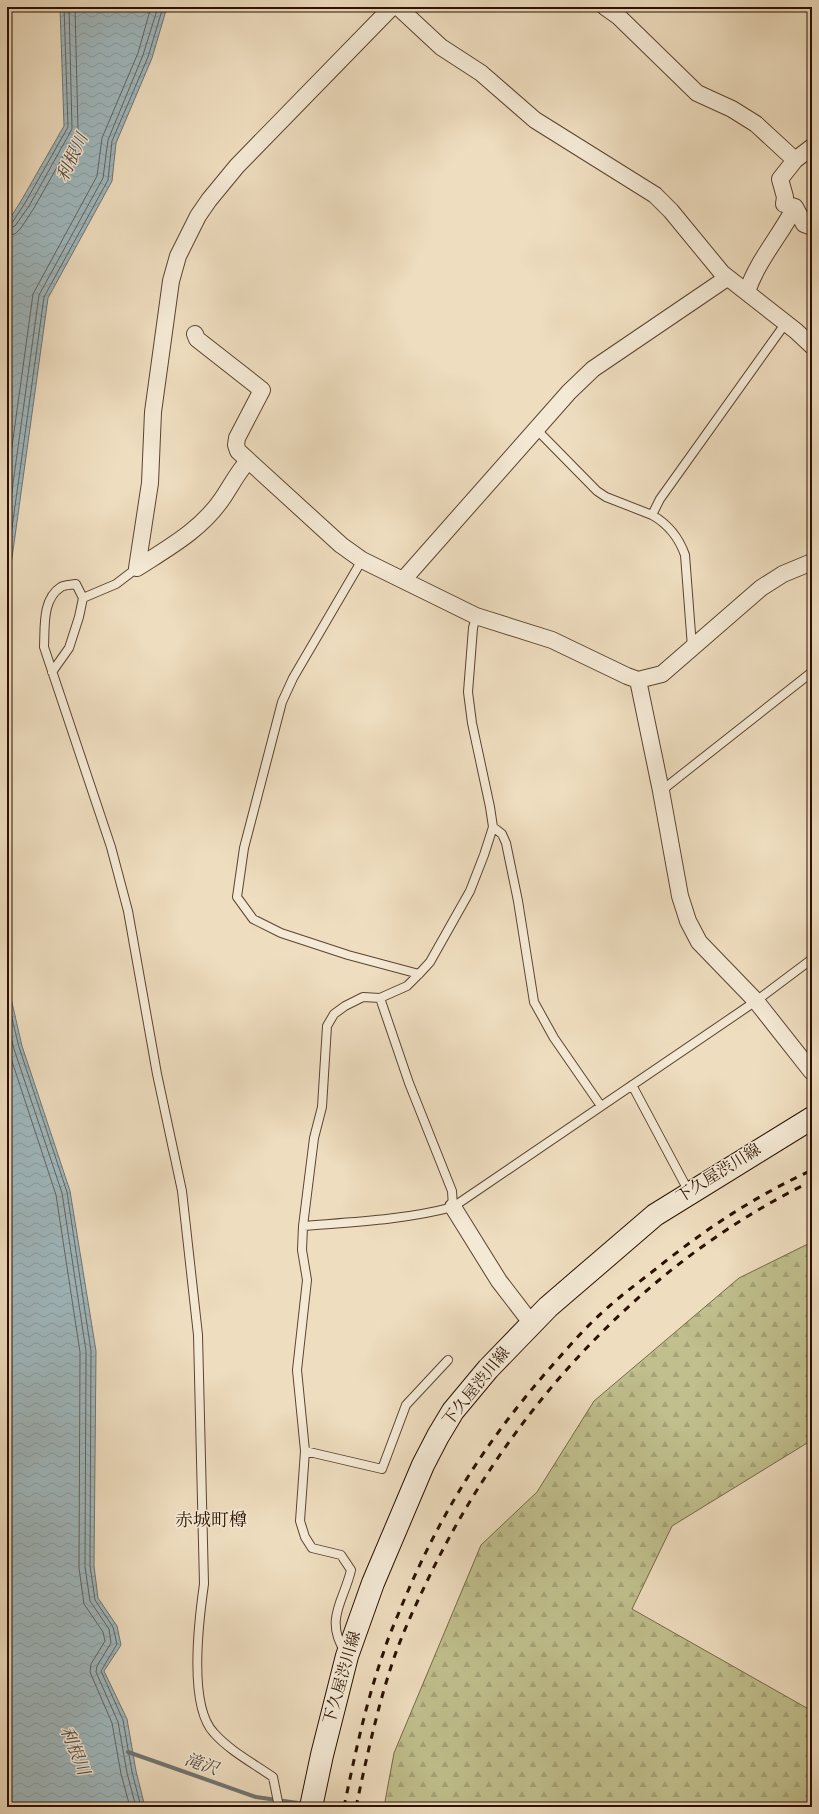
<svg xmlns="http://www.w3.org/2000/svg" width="819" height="1814" viewBox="0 0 819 1814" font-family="'IM FELL English','Noto Serif JP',serif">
<defs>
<pattern id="forest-firs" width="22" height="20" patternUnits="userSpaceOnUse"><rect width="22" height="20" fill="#c0bf8d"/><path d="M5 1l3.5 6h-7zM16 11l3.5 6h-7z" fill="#a5a378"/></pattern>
<pattern id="water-waves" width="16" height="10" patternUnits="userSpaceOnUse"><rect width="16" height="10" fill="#9fb8be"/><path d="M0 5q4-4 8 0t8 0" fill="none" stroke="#899da2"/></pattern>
</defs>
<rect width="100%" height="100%" fill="#eeddbf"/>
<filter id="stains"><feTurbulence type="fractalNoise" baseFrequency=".005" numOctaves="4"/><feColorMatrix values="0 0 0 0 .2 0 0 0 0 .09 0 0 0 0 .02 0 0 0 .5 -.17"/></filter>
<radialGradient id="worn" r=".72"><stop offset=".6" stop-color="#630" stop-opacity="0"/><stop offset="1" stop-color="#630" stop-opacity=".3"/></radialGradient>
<!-- forest -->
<path fill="url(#forest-firs)" stroke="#766847" d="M 812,1242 L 812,1440 L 672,1526 L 632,1609 L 812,1711 L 812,1807 L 384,1807 L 394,1753 L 481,1545 L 537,1492 L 594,1401 L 739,1278 Z"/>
<!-- water -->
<path fill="url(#water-waves)" stroke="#717572" d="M 60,7 L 167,7 L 152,58 L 116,143 L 112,181 L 48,298 L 7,594 L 7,223 L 21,201 L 64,126 Z
M 7,981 L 22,1046 L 70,1191 L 96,1351 L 94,1566 L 98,1598 L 117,1626 L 121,1645 L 104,1671 L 127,1719 L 136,1771 L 145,1807 L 7,1807 Z"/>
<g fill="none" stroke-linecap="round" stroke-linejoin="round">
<!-- shore -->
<path stroke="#656460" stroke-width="1" d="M 7,224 L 12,223 L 25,203 L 68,127 L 64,7
M 7,229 L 15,226 L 29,206 L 72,129 L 69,7
M 7,235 L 15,234 L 21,228 L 34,208 L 78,130 L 75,7
M 7,483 L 33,294 L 97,176 L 102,138 L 138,53 L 151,7
M 7,527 L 39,295 L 103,178 L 108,140 L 143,55 L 158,7
M 7,564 L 44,297 L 108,180 L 112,141 L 148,57 L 163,7
M 7,998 L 19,1047 L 67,1192 L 91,1351 L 90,1566 L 95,1600 L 113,1627 L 117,1644 L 101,1671 L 123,1720 L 132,1772 L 141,1807
M 7,1020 L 14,1049 L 62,1193 L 86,1351 L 85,1567 L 90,1601 L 109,1629 L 111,1643 L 97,1666 L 96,1672 L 118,1722 L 127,1773 L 136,1807
M 7,1046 L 56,1195 L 80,1352 L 79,1568 L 84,1604 L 103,1632 L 105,1641 L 91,1664 L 90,1672 L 112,1723 L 121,1774 L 130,1807"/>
<!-- stream -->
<path stroke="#717572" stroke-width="4" d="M 128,1752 L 256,1797 L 305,1804
M 318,1806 L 327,1807"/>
<defs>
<path id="lane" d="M 537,430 L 597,491 L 606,497 L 652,515
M 362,560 L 293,678 L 282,702 L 244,848 L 237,897 L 253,919 L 281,933 L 348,955 L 419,974
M 83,598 L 76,584 C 71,585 64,585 61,587 C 42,599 45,627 44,647 L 111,847 L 128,911 L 157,1074 L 182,1191 L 198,1335 L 204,1584 C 199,1619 188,1706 214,1733 C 230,1751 253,1763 273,1777 L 279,1807
M 692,647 L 685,555 C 679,538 668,524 652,515 L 660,499 L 785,324
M 52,672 L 69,648 L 79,617 L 83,598 L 116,584 L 137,568
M 661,791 L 812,672
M 493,827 L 502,834 L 506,843 L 518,901 L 534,1002 L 554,1038 L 601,1106
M 380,998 L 409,1083 L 452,1191 L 453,1207
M 632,1085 L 689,1192
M 303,1226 C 353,1222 404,1220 453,1207 L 756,1001 L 812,959
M 305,1451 L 382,1469 L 406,1405 L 448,1360
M 345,1652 C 324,1619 344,1601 351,1570 L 341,1555 L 312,1548 L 305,1537 L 300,1521 L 305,1451 L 297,1370 L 307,1280 L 302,1250 L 303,1226 L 314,1138 L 322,1107 L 327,1026 L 334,1014 L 345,1006 L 363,997 L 380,998 L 407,986 L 419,974 L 430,962 L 470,891 L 484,855 L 493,827 L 490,807 L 472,723 L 468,692 L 473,628 L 476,616"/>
<path id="street" d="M 398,7 L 441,47 L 481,73 L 535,120 L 655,195 L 671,211 L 722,273 L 796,331 L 812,346
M 605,7 L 619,17 L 697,93 L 732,109 L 756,124 L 795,160
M 812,147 L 795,160 L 780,179 L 785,197 L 784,204 L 795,207 L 804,224 L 812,227
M 747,292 C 757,261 780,236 795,207
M 195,334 L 197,339 L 262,390 L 237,438 L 236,445 L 238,451 L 341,545 L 362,560 L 476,616 L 552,640 L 627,676 L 638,680 L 662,674 L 761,588 L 783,574 L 812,562
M 137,568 L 150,483 L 153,412 L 171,281 L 178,256 L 198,216 L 209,200 L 237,166 L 392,7
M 137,568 C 168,548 201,530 222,499 C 231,486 237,473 248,461
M 403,580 L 569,392 L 593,369 L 727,278
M 638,680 L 661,791 L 680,896 L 688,921 L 699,942 L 756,1001 L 812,1072
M 453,1207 L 499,1281 L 532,1324"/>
<path id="secondary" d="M 311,1807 L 322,1755 L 347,1656 L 373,1583 L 423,1465 L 438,1436 L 453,1411 L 488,1369 L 548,1307 L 655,1215 L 812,1118"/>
</defs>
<!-- lane casing -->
<use href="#lane" stroke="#5c4330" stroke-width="10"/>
<!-- street casing -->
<use href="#street" stroke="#5c4330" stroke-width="18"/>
<!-- secondary casing -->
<use href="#secondary" stroke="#2b1001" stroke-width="24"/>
<!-- lane -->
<use href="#lane" stroke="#f4e9d5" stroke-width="8"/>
<!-- street -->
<use href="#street" stroke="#f4e9d5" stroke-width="16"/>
<!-- secondary -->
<use href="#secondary" stroke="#f4e9d5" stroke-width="22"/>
<!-- rail -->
<path stroke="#2b1001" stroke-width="3" stroke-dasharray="7 7" stroke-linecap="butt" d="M 344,1807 C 355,1754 366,1702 384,1651 C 389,1635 396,1620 402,1605 C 440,1514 485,1442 550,1368 C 570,1345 590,1322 613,1303 C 629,1289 646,1277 662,1264 C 710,1226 756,1196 812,1170
M 356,1807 C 367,1756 378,1704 395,1655 C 405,1627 418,1600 431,1573 C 512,1407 645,1262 812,1181"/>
</g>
<g text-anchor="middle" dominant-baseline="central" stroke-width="3" stroke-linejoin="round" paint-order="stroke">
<!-- street labels -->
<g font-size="16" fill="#2b1001" stroke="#f4e9d5">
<text transform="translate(719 1174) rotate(-32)">下久屋渋川線</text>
<text transform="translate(477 1387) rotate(-51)">下久屋渋川線</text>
<text transform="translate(343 1678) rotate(-74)">下久屋渋川線</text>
</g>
<!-- water labels -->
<g font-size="17" font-style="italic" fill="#544b43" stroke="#f4e9d5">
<text transform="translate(73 158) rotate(-65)">利根川</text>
<text transform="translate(74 1751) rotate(68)">利根川</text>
<text transform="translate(201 1765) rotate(19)">滝沢</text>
</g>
<!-- quarter labels -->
<g font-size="18" fill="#2b1001" stroke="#f4e9d5">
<text x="211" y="1521">赤城町樽</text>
</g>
</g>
<!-- margin -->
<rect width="819" height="1814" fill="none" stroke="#eeddbf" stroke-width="24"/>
<rect x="8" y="8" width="803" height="1798" fill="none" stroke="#2b1001" stroke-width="2"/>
<rect x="12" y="12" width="795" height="1790" fill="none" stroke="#2b1001"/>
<rect width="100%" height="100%" filter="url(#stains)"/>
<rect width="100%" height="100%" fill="url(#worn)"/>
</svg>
